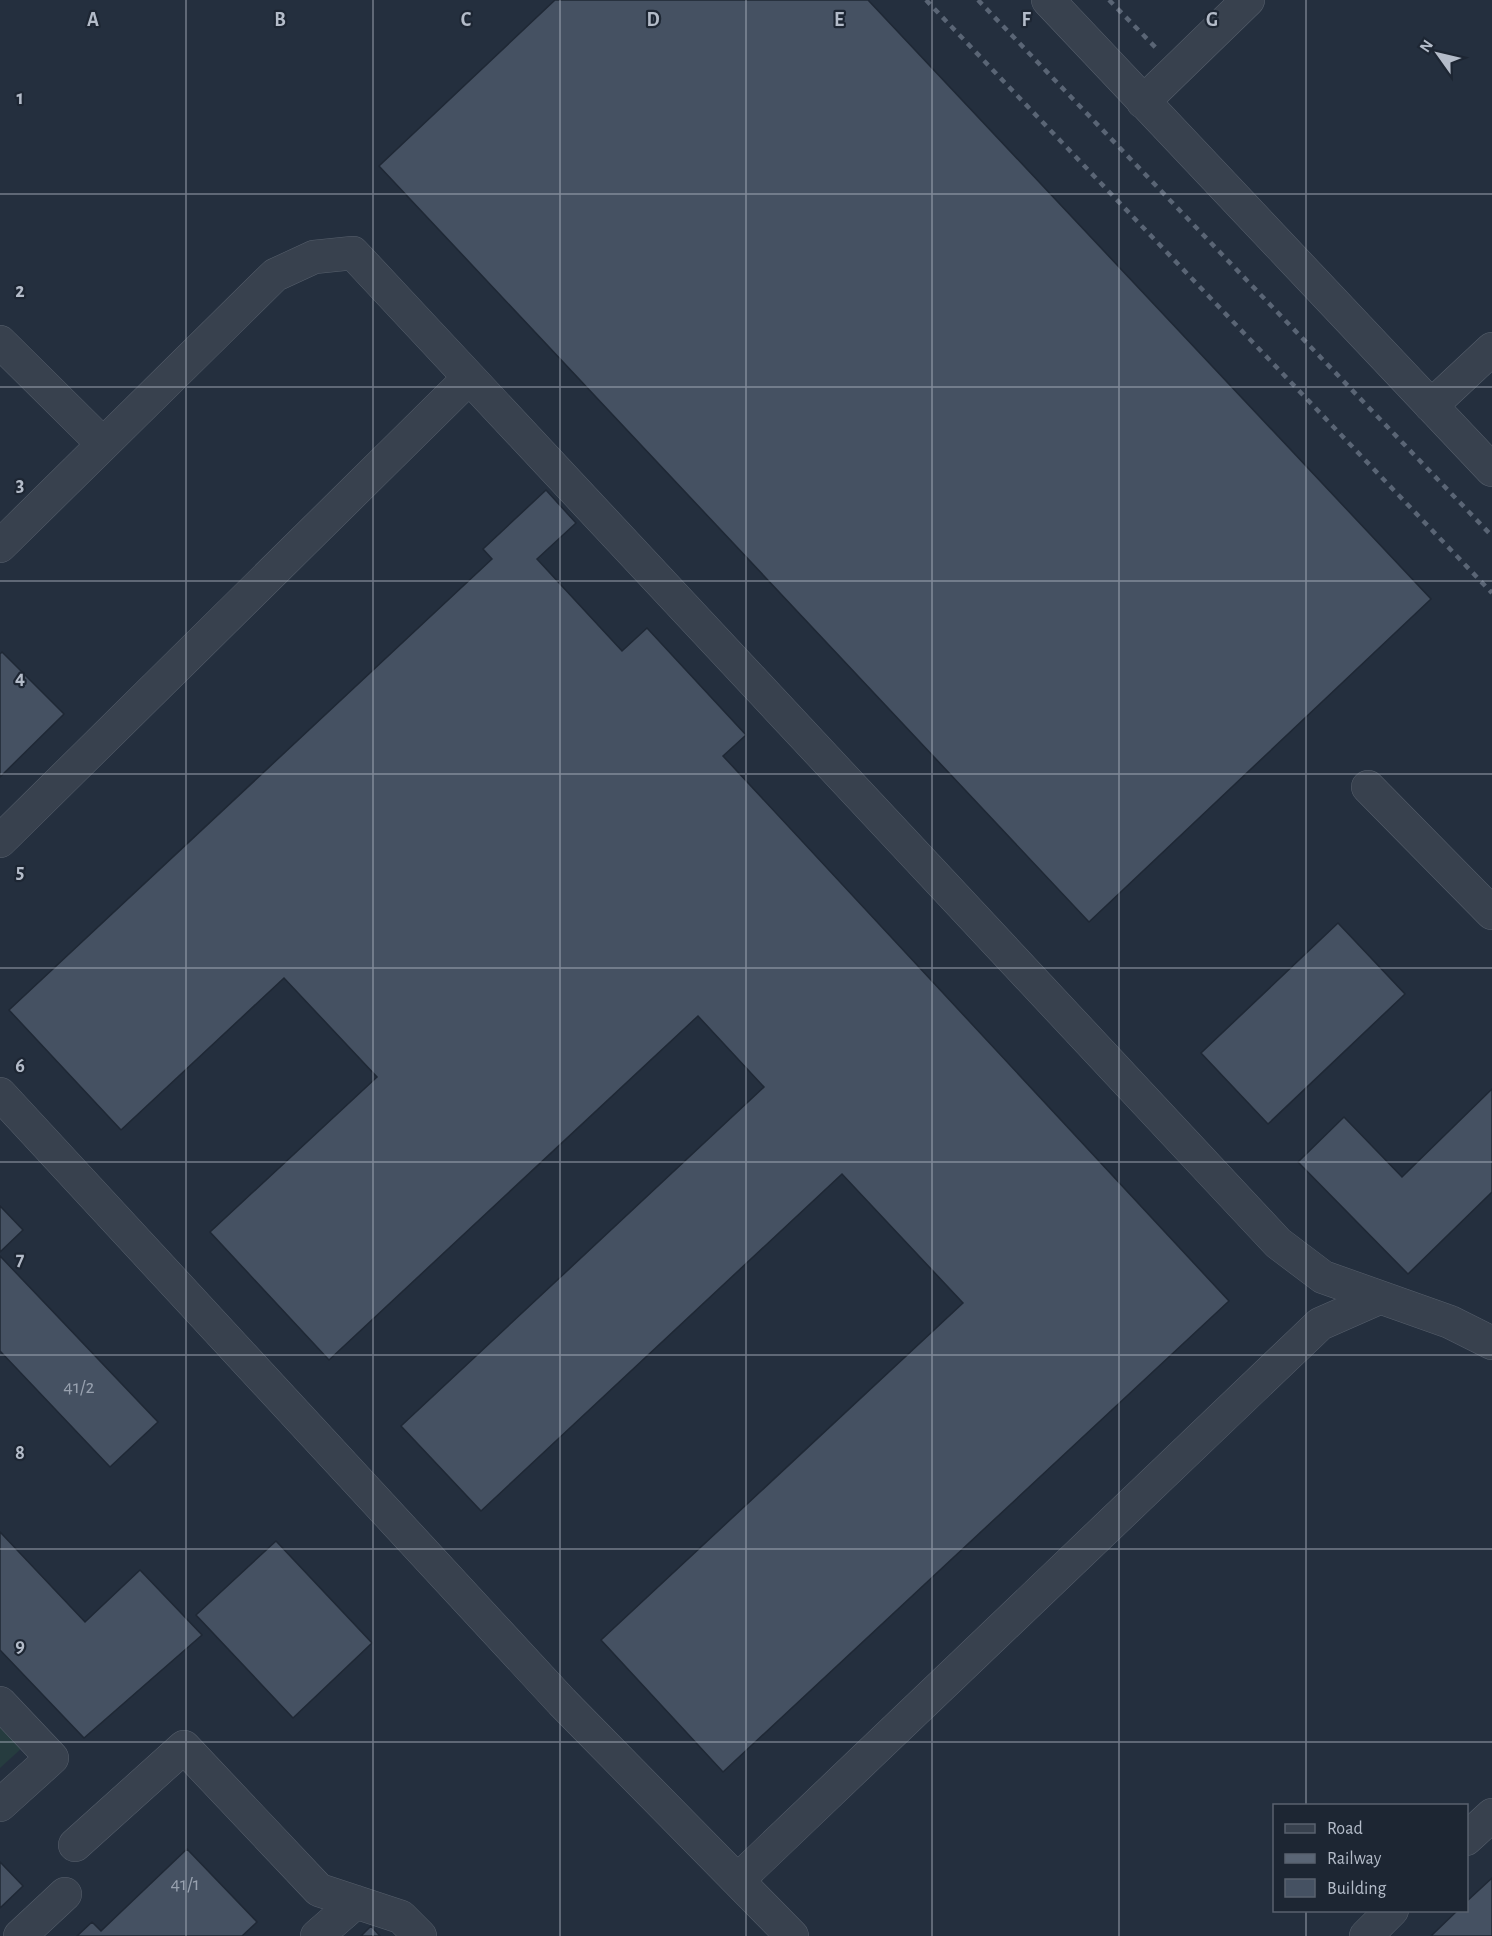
<svg xmlns="http://www.w3.org/2000/svg" width="1492" height="1936" viewBox="0 0 1492 1936" font-family="'Alegreya Sans',sans-serif">
<rect width="100%" height="100%" fill="#242f3e"/>
<!-- green -->
<path fill="#263c3f" d="M 0,1722 L 23,1747 L 0,1768 Z"/>
<!-- building -->
<path fill="#455162" stroke="#1f2835" stroke-width="1.5" d="M 555,0 L 868,0 L 1431,599 L 1089,922 L 379,166 Z
M 546,490 L 576,523 L 537,559 L 622,651 L 647,628 L 746,735 L 723,756 L 1229,1301 L 723,1772 L 601,1640 L 963,1303 L 842,1174 L 481,1511 L 401,1426 L 764,1087 L 698,1016 L 329,1360 L 210,1232 L 377,1077 L 284,978 L 121,1130 L 9,1010 L 492,559 L 483,549 Z
M 2,652 L 64,714 L 0,777 L 0,654 Z
M 1338,923 L 1405,994 L 1268,1124 L 1201,1053 Z
M 1492,1089 L 1492,1192 L 1408,1274 L 1298,1162 L 1344,1117 L 1402,1177 Z
M 0,1206 L 23,1230 L 0,1252 Z
M 0,1256 L 158,1422 L 110,1467 L 0,1351 Z
M 0,1532 L 85,1622 L 140,1570 L 202,1635 L 84,1738 L 0,1650 Z
M 276,1541 L 372,1643 L 293,1718 L 196,1615 Z
M 187,1849 L 257,1922 L 242,1936 L 77,1936 L 92,1922 L 101,1931 Z
M 0,1862 L 23,1886 L 0,1908 Z
M 1492,1878 L 1492,1936 L 1431,1936 L 1458,1910 L 1466,1910 L 1466,1902 Z
M 371,1926 L 380,1936 L 361,1936 Z"/>
<g fill="none" stroke-linecap="round" stroke-linejoin="round">
<defs>
<path id="minor" d="M 1048,0 L 1492,470
M 1143,102 L 1248,0
M 0,342 L 103,444
M 1431,406 L 1492,349
M 0,546 L 275,275 L 314,257 L 353,253 L 1278,1243 L 1323,1277 L 1450,1322 L 1492,1343
M 1368,787 L 1492,913
M 0,841 L 469,378
M 0,1094 L 562,1702 L 792,1936
M 0,1703 L 52,1758 L 0,1805
M 1466,1839 L 1492,1815
M 75,1845 L 184,1747 L 319,1890 L 401,1917 L 420,1936
M 738,1880 L 1320,1324 L 1379,1298
M 20,1936 L 65,1894
M 317,1936 L 356,1902
M 1366,1936 L 1392,1910"/>
</defs>
<!-- minor casing -->
<use href="#minor" stroke="#565f6c" stroke-width="34"/>
<!-- minor -->
<use href="#minor" stroke="#38414e" stroke-width="33"/>
<!-- rail -->
<path stroke="#5a6575" stroke-width="4.5" stroke-dasharray="6 6" stroke-linecap="butt" d="M 926,0 L 1492,593
M 978,0 L 1492,536
M 1109,0 L 1158,50"/>
</g>
<!-- grid -->
<path fill="none" stroke="#b4bcc9" stroke-width="1.5" stroke-opacity="0.55" d="M 186,0 L 186,1936M 373,0 L 373,1936M 560,0 L 560,1936M 746,0 L 746,1936M 932,0 L 932,1936M 1119,0 L 1119,1936M 1306,0 L 1306,1806M 0,194 L 1492,194M 0,387 L 1492,387M 0,581 L 1492,581M 0,774 L 1492,774M 0,968 L 1492,968M 0,1162 L 1492,1162M 0,1355 L 1492,1355M 0,1549 L 1492,1549M 0,1742 L 1492,1742M 1306,1910 L 1306,1936"/>
<g text-anchor="middle" dominant-baseline="central" stroke-width="4.5" stroke-linejoin="round" paint-order="stroke">
<!-- number labels -->
<g font-size="20" fill="#98a1af">
<text x="79" y="1387">41/2</text>
<text x="185" y="1884">41/1</text>
</g>
</g>
<g font-size="20" text-anchor="middle" font-weight="bold" fill="#b4bcc9" stroke="#1d2633" stroke-width="4.5" stroke-linejoin="round" paint-order="stroke">
<text x="93" y="26">A</text>
<text x="280" y="26">B</text>
<text x="466" y="26">C</text>
<text x="653" y="26">D</text>
<text x="839" y="26">E</text>
<text x="1026" y="26">F</text>
<text x="1212" y="26">G</text>
<text x="20" y="104">1</text>
<text x="20" y="297">2</text>
<text x="20" y="491">3</text>
<text x="20" y="684">4</text>
<text x="20" y="878">5</text>
<text x="20" y="1072">6</text>
<text x="20" y="1265">7</text>
<text x="20" y="1459">8</text>
<text x="20" y="1652">9</text>
</g>
<!-- legend -->
<rect x="1273" y="1804" width="195" height="108" fill="#1d2633" stroke="#59626f" stroke-width="1.5"/>
<rect x="1285" y="1824" width="30" height="9" fill="#38414e" stroke="#59626f" stroke-width="1.5"/>
<text x="1327" y="1834" font-size="18" fill="#b4bcc9">Road</text>
<rect x="1285" y="1854" width="30" height="9" fill="#5a6575" stroke="#59626f" stroke-width="1.5"/>
<text x="1327" y="1864" font-size="18" fill="#b4bcc9">Railway</text>
<rect x="1285" y="1879" width="30" height="18" fill="#455162" stroke="#59626f" stroke-width="1.5"/>
<text x="1327" y="1894" font-size="18" fill="#b4bcc9">Building</text>
<!-- north arrow -->
<g transform="translate(1438 54) rotate(304)" stroke="#1d2633" stroke-width="4.5" paint-order="stroke">
<path d="M0-4.5L10 22L0 15L-10 22Z" fill="#b4bcc9"/>
<text y="-9" font-size="16" font-weight="bold" text-anchor="middle" fill="#b4bcc9">N</text>
</g>
</svg>
